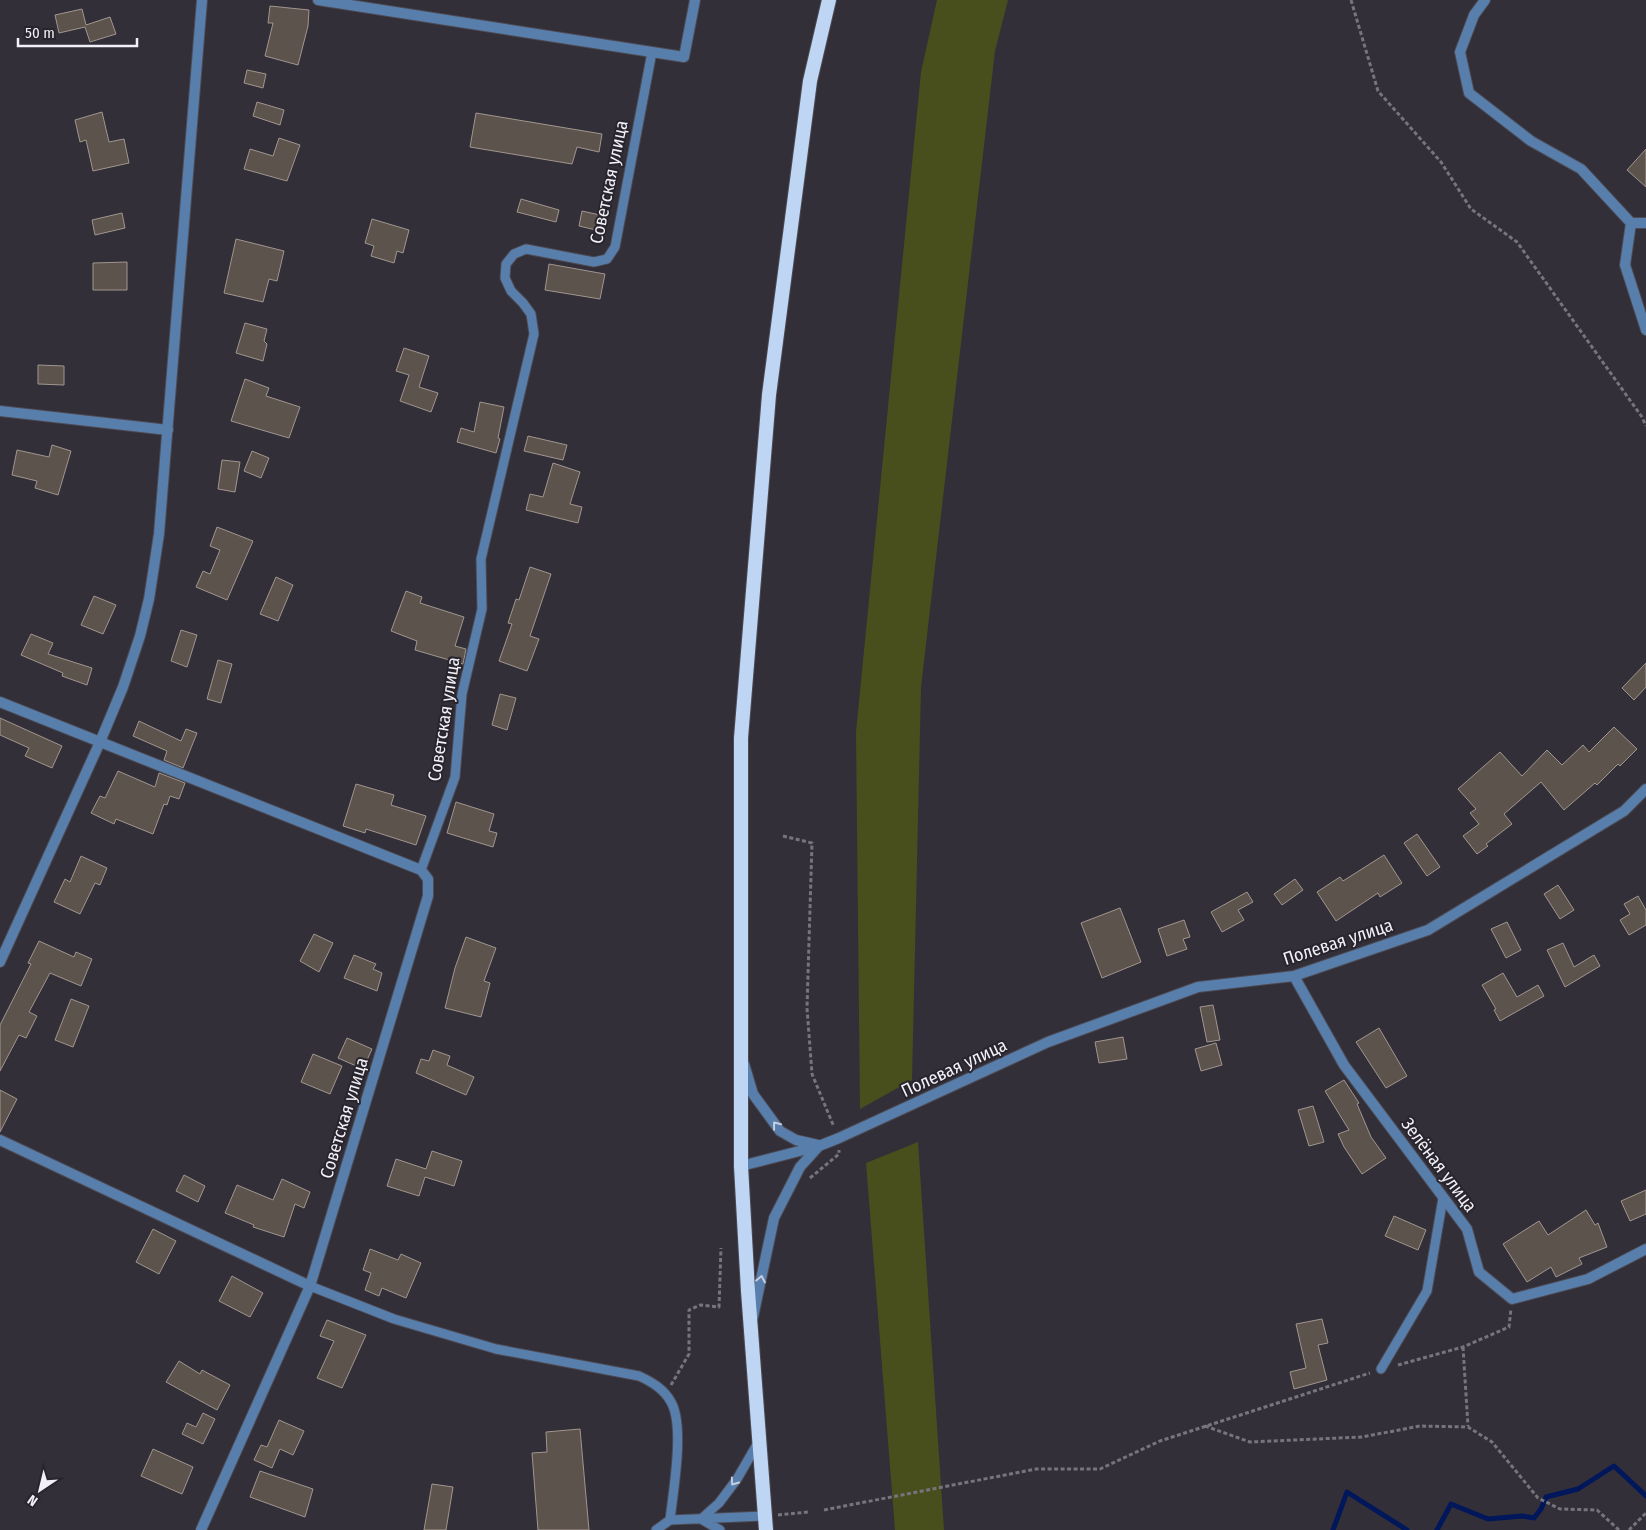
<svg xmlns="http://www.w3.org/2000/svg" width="1646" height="1530" viewBox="0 0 1646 1530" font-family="'Fira Sans Condensed',sans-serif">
<rect width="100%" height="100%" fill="#322f38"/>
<!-- green -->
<path fill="#494e1d" d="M 937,0 L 1008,0 L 995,51 L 921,687 L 912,1080 L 860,1109 L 856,732 L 921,72 Z
M 918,1142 L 944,1530 L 895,1530 L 866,1163 Z"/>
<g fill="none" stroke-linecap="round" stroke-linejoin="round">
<!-- stream -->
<path stroke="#00175c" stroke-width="5" d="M 1333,1530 L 1347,1492 L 1407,1530
M 1437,1530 L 1451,1504 L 1488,1519 L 1522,1516 L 1534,1518 L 1541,1509 L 1546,1497 L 1578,1489 L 1614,1466 L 1646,1496"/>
</g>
<!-- building -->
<path fill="#5d534d" stroke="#a1968f" d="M 270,6 L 309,10 L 308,26 L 298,65 L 265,56 L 273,23 L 268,23 Z
M 82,9 L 86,25 L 110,17 L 116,34 L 90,42 L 85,27 L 59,33 L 55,15 Z
M 247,70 L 266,74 L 263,88 L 244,83 Z
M 257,102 L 284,110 L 280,125 L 253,116 Z
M 102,112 L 109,142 L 124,139 L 129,163 L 93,171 L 86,140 L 80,142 L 75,120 Z
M 476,113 L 602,134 L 599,152 L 577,147 L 572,164 L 470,147 Z
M 279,138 L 300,145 L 287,181 L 244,169 L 250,149 L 273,156 Z
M 1646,149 L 1646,187 L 1627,170 Z
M 521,199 L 559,210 L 556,222 L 517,212 Z
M 582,211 L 600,215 L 596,230 L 579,226 Z
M 122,213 L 125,228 L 95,235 L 92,220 Z
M 372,219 L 409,230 L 403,253 L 397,251 L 394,263 L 371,256 L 374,246 L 365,243 Z
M 236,239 L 284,251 L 277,281 L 269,279 L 263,302 L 224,293 Z
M 127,262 L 127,290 L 93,290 L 93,263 Z
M 549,264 L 605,274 L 600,299 L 545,290 Z
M 245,323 L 267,329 L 264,341 L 267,344 L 263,361 L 236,353 Z
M 404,348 L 429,356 L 419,387 L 438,393 L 431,412 L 400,401 L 409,375 L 396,371 Z
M 38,365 L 64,366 L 64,385 L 38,384 Z
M 245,379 L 269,388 L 266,396 L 300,407 L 289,438 L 231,421 Z
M 480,402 L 504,407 L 498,438 L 500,439 L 496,453 L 457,442 L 461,428 L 474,432 Z
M 528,436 L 567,445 L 563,460 L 524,451 Z
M 52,445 L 71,451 L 58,495 L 35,488 L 37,481 L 12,475 L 17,450 L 49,457 Z
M 252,451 L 269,458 L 261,478 L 244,471 Z
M 222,460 L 240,462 L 235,492 L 218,489 Z
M 553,463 L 580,472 L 570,504 L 582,507 L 578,523 L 526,510 L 530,494 L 543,497 Z
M 217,527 L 253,541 L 227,600 L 196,587 L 203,571 L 210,574 L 220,550 L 210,546 Z
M 530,567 L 551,574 L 530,636 L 539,639 L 527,671 L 499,661 L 512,624 L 508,623 L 516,599 L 519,600 Z
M 276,577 L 293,585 L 278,621 L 260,614 Z
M 406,591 L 422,597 L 420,603 L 464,617 L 455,646 L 466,649 L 463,664 L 415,650 L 417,641 L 391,631 Z
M 94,596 L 116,605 L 103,634 L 81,625 Z
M 181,630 L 197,635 L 187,667 L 171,661 Z
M 31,634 L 53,643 L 48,654 L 92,668 L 87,685 L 62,676 L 63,673 L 21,655 Z
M 218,660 L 232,664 L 221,703 L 207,699 Z
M 1646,663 L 1646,687 L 1634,700 L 1622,688 Z
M 500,694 L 516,698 L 507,730 L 492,725 Z
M 0,718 L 62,746 L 52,768 L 25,756 L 29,748 L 0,735 Z
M 139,721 L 181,741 L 186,729 L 197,733 L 183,768 L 164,760 L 167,751 L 133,736 Z
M 1614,727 L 1637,749 L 1620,766 L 1618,764 L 1597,785 L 1595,783 L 1564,810 L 1541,782 L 1504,814 L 1512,824 L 1486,844 L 1488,846 L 1477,854 L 1463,836 L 1479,824 L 1470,813 L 1476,809 L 1458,789 L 1500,752 L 1522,776 L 1547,750 L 1562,765 L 1583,745 L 1589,752 Z
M 118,771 L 155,787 L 159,773 L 185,783 L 179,799 L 170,796 L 167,805 L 164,804 L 153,834 L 116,819 L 114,824 L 91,813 L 100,796 L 105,798 Z
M 356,784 L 394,795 L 391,805 L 426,816 L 416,845 L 366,829 L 365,833 L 343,826 Z
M 456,802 L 494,814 L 489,831 L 497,833 L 493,847 L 447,833 Z
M 1417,834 L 1440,867 L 1427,876 L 1404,843 Z
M 1384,855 L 1402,883 L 1380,897 L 1378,893 L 1336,921 L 1317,892 L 1340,877 L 1343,881 Z
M 81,856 L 107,868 L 100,885 L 95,883 L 80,914 L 54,902 L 65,879 L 70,882 Z
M 1295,879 L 1303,890 L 1282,905 L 1274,894 Z
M 1558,885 L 1574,910 L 1560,919 L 1544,894 Z
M 1247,892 L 1253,902 L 1238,910 L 1244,920 L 1222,932 L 1211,912 Z
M 1638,896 L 1646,910 L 1646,925 L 1629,935 L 1620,920 L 1630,914 L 1624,904 Z
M 1120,908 L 1141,962 L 1102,978 L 1081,923 Z
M 1184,920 L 1190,937 L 1183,939 L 1187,949 L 1167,956 L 1158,929 Z
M 1507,922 L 1521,950 L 1506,958 L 1491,929 Z
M 314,934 L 333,943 L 319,972 L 300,961 Z
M 466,937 L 496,948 L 484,981 L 490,983 L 481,1017 L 445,1008 L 455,968 Z
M 39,941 L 74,957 L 76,952 L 92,959 L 81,986 L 50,973 L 29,1012 L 37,1016 L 26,1038 L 19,1035 L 0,1071 L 0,1025 L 31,964 L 28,963 Z
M 1563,943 L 1574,967 L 1594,955 L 1600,966 L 1565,987 L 1547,950 Z
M 354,955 L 376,964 L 373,969 L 382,973 L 377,991 L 344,978 Z
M 1503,973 L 1517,997 L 1538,985 L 1544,996 L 1500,1021 L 1494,1010 L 1496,1009 L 1482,985 Z
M 71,999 L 89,1006 L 73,1047 L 55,1040 Z
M 1213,1005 L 1220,1040 L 1207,1042 L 1200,1007 Z
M 1379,1028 L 1407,1076 L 1386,1088 L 1356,1042 Z
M 1123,1037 L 1127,1059 L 1099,1063 L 1095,1042 Z
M 347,1038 L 372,1049 L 363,1069 L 338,1058 Z
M 1216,1043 L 1222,1065 L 1201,1071 L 1195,1049 Z
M 433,1050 L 450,1056 L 447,1065 L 474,1077 L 466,1095 L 416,1073 L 421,1059 L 429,1061 Z
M 313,1054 L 342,1066 L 330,1094 L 301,1082 Z
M 1344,1080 L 1359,1103 L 1357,1104 L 1371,1137 L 1386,1158 L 1362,1174 L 1344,1147 L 1338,1134 L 1349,1130 L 1325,1091 Z
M 0,1090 L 17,1099 L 0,1132 Z
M 1313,1106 L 1324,1142 L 1309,1146 L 1298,1110 Z
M 432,1151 L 462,1161 L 454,1186 L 425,1177 L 419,1196 L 387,1186 L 396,1159 L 426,1169 Z
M 184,1175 L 205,1186 L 198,1202 L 176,1191 Z
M 282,1179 L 310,1192 L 304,1208 L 295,1204 L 284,1237 L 253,1227 L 254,1225 L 225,1213 L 237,1185 L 273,1200 Z
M 1646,1190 L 1646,1214 L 1630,1221 L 1621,1201 Z
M 1586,1210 L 1595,1225 L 1598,1223 L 1607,1247 L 1579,1258 L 1582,1264 L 1556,1277 L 1551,1267 L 1527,1282 L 1503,1244 L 1539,1221 L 1548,1235 Z
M 1394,1216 L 1426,1230 L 1418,1250 L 1385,1236 Z
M 153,1229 L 176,1241 L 159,1274 L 136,1262 Z
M 370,1249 L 398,1260 L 401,1254 L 421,1263 L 406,1298 L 382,1288 L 379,1296 L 365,1290 L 371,1273 L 363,1270 Z
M 232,1276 L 263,1293 L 250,1317 L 219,1301 Z
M 1322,1319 L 1328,1343 L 1318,1345 L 1327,1380 L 1294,1389 L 1290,1372 L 1306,1368 L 1296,1324 Z
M 327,1320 L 366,1335 L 342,1388 L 317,1378 L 334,1341 L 320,1336 Z
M 179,1361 L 200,1374 L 202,1370 L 230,1385 L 217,1410 L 166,1382 Z
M 203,1413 L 215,1419 L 203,1444 L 182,1434 L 187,1423 L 196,1427 Z
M 279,1420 L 304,1431 L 293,1455 L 280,1449 L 272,1468 L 254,1460 L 261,1445 L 267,1447 Z
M 580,1429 L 589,1530 L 538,1530 L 532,1453 L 547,1452 L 546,1432 Z
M 153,1449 L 193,1467 L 182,1494 L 141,1476 Z
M 260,1471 L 313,1489 L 305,1517 L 250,1497 Z
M 432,1484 L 453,1487 L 446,1530 L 424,1530 Z"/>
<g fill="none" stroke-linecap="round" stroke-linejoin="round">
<defs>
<path id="service" d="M 421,870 L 455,777 L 462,694 L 482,609 L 481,559 L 534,334 L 531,314 L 523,303 L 511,291 L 505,278 L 506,264 L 514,254 L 526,249 L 594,262 L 607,259 L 615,247 L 652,52
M 310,1286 L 394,1319 L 496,1349 L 639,1376 C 652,1382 664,1389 671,1402 C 685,1426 673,1492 670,1520
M 1381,1369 L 1427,1291 L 1443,1198
M 656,1530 L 670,1520 L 765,1516
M 720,1530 L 701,1519 L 719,1503 L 737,1479 L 759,1441"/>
<path id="minor" d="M 318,0 L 684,57 L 695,0
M 1485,0 L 1474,15 L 1460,52 L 1469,93 L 1531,141 L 1581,169 L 1631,223 L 1625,265 L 1646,330
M 1631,223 L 1646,223
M 0,411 L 168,430
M 0,702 L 421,870 L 428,879 L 428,896 L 310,1286 L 201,1530
M 1294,976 L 1344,1065 L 1467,1229 L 1479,1272 L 1512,1299 L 1588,1279 L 1646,1249
M 744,1064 L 753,1094 L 780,1131 L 796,1140 L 818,1145
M 0,1140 L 310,1286
M 741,1166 L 819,1146 L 839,1138 L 1048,1042 L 1198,987 L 1294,976 L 1428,930 L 1624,811 L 1646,789
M 753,1317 L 774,1218 L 800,1167 L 819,1146"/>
<path id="tertiary" d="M 0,962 L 100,742 L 123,687 L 140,636 L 149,599 L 159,534 L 202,0"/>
<path id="trunk" d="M 766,1530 L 748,1291 L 741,1166 L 741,738 L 769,395 L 810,81 L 829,0"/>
</defs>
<!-- service casing -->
<use href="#service" stroke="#4d4a53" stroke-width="11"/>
<!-- minor casing -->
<use href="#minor" stroke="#4d4a53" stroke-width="12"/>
<!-- tertiary casing -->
<use href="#tertiary" stroke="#4d4a53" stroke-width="12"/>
<!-- trunk casing -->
<use href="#trunk" stroke="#4d4a53" stroke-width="16"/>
<!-- path -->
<path stroke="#77747c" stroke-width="3" stroke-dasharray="4 2.5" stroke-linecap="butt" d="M 1351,0 L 1378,91 L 1441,162 L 1471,209 L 1517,242 L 1642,417 L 1646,426
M 783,836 L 812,843 L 807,1008 L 812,1074 L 834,1127
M 810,1178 L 839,1154 L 839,1150
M 1463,1347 L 1468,1426
M 1398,1365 L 1463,1347 L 1509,1327 L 1511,1309
M 671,1385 L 689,1354 L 689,1310 L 700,1305 L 719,1307 L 721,1248
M 1205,1426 L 1250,1442 L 1362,1437 L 1420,1426 L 1468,1427 L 1492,1442 L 1538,1498 L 1560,1509 L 1597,1510 L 1619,1530
M 824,1510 L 1036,1469 L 1100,1469 L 1160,1441 L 1370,1373
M 778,1515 L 808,1512
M 1629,1530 L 1646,1513"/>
<!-- service -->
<use href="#service" stroke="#587eac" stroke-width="9"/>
<!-- minor -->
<use href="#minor" stroke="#587eac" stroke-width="10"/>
<!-- tertiary -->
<use href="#tertiary" stroke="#587eac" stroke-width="10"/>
<!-- trunk -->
<use href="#trunk" stroke="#bed6f4" stroke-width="14"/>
</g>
<!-- one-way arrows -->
<defs><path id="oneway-chevron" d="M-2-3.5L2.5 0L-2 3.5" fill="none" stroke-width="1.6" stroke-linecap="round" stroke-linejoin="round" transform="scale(1.25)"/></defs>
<g stroke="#c4cee0">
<use href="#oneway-chevron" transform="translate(776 1125) rotate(-128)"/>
<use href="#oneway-chevron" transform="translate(761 1279) rotate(-79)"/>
<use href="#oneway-chevron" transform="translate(734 1482) rotate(125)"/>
</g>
<g text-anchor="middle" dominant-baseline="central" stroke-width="4" stroke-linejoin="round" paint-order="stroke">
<!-- street labels -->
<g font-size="18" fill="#f3f1f7" stroke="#28252e">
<text transform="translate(609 182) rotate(-78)">Советская улица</text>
<text transform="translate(444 719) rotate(-81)">Советская улица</text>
<text transform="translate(1338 942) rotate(-18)">Полевая улица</text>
<text transform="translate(954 1068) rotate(-25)">Полевая улица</text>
<text transform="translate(344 1118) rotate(-73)">Советская улица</text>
<text transform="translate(1439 1165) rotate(53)">Зелёная улица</text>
</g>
</g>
<!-- north arrow -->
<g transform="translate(40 1490) rotate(215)" stroke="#28252e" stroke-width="4" paint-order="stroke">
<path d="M0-4L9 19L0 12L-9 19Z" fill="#f3f1f7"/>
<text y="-8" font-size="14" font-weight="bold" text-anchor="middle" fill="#f3f1f7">N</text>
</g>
<!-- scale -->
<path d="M18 38v8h119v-8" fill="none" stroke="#f3f1f7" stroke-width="2.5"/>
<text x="25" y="38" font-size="15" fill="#f3f1f7" stroke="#28252e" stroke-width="4" paint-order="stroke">50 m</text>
</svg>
